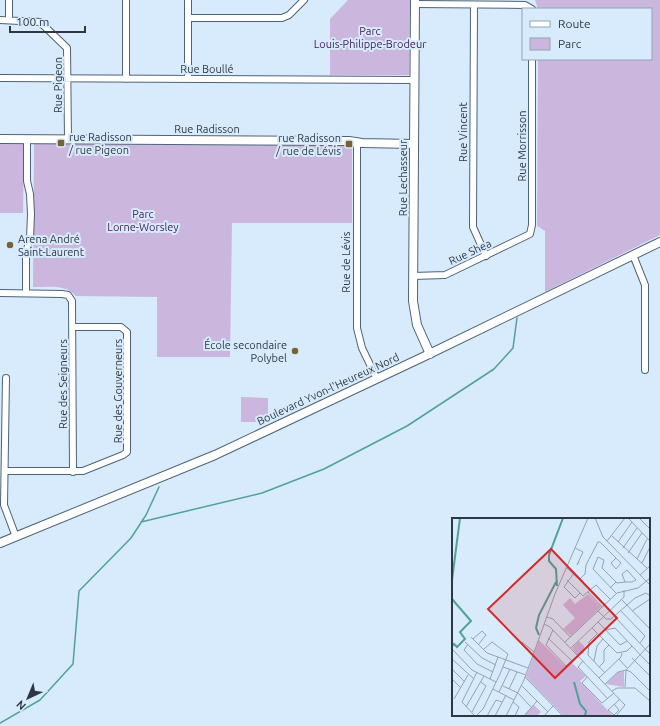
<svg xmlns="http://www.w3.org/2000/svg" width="660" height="726" viewBox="0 0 660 726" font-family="Ubuntu,sans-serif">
<rect width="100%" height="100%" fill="#d7ebfd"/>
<!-- green -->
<path fill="#cbb6de" d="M 348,0 L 410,0 L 409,75 L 330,75 L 330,19 Z
M 535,0 L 660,0 L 660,235 L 545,292 L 545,231 L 537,226 L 538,59 L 651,59 L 651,9 L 538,9 Z
M 0,144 L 24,144 L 23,213 L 0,213 Z
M 34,144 L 349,145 L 352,148 L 352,223 L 232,223 L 230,357 L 157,357 L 157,297 L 76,296 C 66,284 48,287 33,287 Z
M 241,397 L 268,398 L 268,422 L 241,422 Z"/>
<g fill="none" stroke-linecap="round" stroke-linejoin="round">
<!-- stream -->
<path stroke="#51a295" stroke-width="1.5" d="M 141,522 L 262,493 L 324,469 L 407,426 L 494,369 L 513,348 L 517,318
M 0,723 L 40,700 L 73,664 L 79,591 L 131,538 L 146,515 L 159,487"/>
<defs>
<path id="street" d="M 415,4 L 525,5 L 532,9
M 474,5 L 473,227 L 486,256
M 188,18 L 282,18 L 289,15 L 304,0
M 0,20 L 40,22 L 67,48 L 68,139
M 9,20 L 9,0
M 0,78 L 414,80
M 126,79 L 126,0
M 188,79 L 188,0
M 357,142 L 357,328 L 362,348 L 377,379
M 633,255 L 645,285 L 645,370
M 413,276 L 445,275 L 530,234 L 532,225 L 532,59
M 0,293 L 62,294 L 68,295 L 72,301 L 73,472
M 26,293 L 26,253 L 30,238 L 31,214 L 30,194 L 27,181 L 27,139
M 6,378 L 4,505 L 16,537
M 5,471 L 83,471 L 123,455 L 127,452 L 127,332 L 121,327 L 73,327"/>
<path id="secondary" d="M 415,0 L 413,301 L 417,325 L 430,354
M 0,139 L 349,141 L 362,143 L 414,144
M 0,543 L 215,455 L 423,357 L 660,242"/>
</defs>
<!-- street casing -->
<use href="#street" stroke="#4e6377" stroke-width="8"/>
<!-- secondary casing -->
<use href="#secondary" stroke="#4e6377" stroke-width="10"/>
<!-- street -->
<use href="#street" stroke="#fff" stroke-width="6"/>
<!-- secondary -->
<use href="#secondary" stroke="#fff" stroke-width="8"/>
</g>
<!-- markers -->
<g fill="#786433" stroke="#d7ebfd" stroke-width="1.5">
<rect x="57" y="139" width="8" height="8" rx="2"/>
<rect x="345" y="140" width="8" height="8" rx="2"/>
<circle cx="10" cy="245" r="4"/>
<circle cx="295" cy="351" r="4"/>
</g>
<g text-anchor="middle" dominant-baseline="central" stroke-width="4" stroke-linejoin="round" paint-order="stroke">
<!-- park labels -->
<g font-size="11" fill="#452060" stroke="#d7ebfd">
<text x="370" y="31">Parc<tspan x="370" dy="13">Louis-Philippe-Brodeur</tspan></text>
<text x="143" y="214">Parc<tspan x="143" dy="13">Lorne-Worsley</tspan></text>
</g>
<!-- street labels -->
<g font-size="11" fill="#2e3841" stroke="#d7ebfd">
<text x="207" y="69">Rue Boullé</text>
<text transform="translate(58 85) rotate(-90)">Rue Pigeon</text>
<text x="207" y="129">Rue Radisson</text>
<text transform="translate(463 132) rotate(-90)">Rue Vincent</text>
<text transform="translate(522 146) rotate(-90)">Rue Morrisson</text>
<text transform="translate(403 178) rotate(-90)">Rue Lechasseur</text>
<text transform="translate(470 252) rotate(-25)">Rue Shea</text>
<text transform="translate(346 262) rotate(-90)">Rue de Lévis</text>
<text transform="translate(63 384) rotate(-90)">Rue des Seigneurs</text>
<text transform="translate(328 389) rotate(-25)">Boulevard Yvon-l'Heureux Nord</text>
<text transform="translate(118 391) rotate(-90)">Rue des Gouverneurs</text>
</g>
<!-- poi labels -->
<g font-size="11" fill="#2e3841" stroke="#d7ebfd" text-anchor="start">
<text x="69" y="137">rue Radisson<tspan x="69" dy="13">/ rue Pigeon</tspan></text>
<text x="341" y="138" text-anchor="end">rue Radisson<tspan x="341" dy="13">/ rue de Lévis</tspan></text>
<text x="18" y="239">Arena André<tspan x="18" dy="13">Saint-Laurent</tspan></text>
<text x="287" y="345" text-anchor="end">École secondaire<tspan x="287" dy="13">Polybel</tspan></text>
</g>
</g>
<!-- overview -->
<g transform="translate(452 518)">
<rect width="198" height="198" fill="#d7ebfd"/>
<path d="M 136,76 L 149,89 L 119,118 L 111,111 L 123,100 L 111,87 L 118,80 L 123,86 ZM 87,122 L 113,148 L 119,144 L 134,158 L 128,163 L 161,198 L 112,198 L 74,159 ZM 127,123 L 132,128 L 132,135 L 126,138 L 120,130 ZM 172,153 L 172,169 L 154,166 L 166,154 ZM 82,187 L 89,194 L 85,198 L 75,198 L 73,196 Z" fill="#cbb6de"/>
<path fill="none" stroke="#51a295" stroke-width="2" d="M 0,62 L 8,0M 105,68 L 104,51 L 97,43 L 97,37 L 111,0M 0,81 L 19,103 L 8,114 L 13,121 L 5,129 L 2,126 L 0,128M 87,117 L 84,110 L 87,97 L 104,64M 122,164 L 128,186 L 134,193 L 133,198"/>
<path fill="none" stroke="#93a3b2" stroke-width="1" d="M 143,0 L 151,19 L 198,67M 176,0 L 198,23M 187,0 L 198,11M 160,18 L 195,50M 155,23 L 173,0M 166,24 L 180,4M 123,30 L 131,34 L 125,47 L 127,44M 171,30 L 185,10M 176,35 L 190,15M 185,41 L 195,21M 190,45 L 198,29M 115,50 L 130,64M 122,55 L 112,69 L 123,80 L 128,75M 188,57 L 198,48M 115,62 L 131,78 L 144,67 L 158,81M 127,62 L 133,56 L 134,47 L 146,24 L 148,24 L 169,45 L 164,51 L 159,45 L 164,40M 164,64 L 150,50 L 152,42 L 146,39 L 141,51 L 164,75M 158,70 L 164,64 L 165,65 L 173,64 L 180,64 L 184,62 L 175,52 L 170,56 L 173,64M 136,74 L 150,89M 169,81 L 198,111M 146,93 L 154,101 L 159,101 L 183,80 L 194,75 L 198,78M 169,93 L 193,118 L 188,125M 180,93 L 198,81M 95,99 L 101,101 L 118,119M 163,99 L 198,136M 146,104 L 168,127 L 175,123M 92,106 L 98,109 L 173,187 L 164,198M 140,110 L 165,135 L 175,133 L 180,128M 101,112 L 94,127 L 114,148 L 125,138M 154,112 L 163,110 L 198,147M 146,115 L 137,124 L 136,137 L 153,155M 19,119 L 35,135 L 76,150M 96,120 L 120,143M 21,121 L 30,113 L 34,117 L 26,127M 13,124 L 30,140 L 44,147M 70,124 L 82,134M 113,124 L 165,75 L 186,70 L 198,60M 16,126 L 12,132 L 25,146 L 41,154M 119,130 L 172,79 L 172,72M 1,132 L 20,152 L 44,164M 180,140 L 198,158M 0,141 L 22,161M 167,141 L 175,150M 131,143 L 126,149 L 156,181M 142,143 L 145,128 L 151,121M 51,149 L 74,157M 147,149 L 152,144 L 152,132 L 157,127M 0,151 L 13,164M 174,152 L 179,154 L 198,173M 73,159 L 111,198M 135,159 L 130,165 L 150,185 L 162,175M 147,160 L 169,139 L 170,135M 0,161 L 9,170M 38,161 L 46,139M 153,166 L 166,154 L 174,152 L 198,126M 69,167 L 96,194M 51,168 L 66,175 L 79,189M 173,169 L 174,152M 41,171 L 62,182M 57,171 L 65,154M 160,173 L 165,170 L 183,170 L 198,183M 47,174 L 58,151M 2,181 L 16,157M 61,184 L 67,189 L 63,198M 162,186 L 167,192 L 162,197 L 156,192 L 167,182 L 167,181M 14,189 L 32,158M 20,194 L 34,168 L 29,164M 23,198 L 10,184 L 25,154M 24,198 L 31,191 L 48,156 L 56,136 L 40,124 L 31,132M 35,198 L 44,182 L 50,184M 43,198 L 54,177M 54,198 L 72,162 L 103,76 L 136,0M 72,198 L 85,183M 92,198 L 101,188"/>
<path fill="#d62828" fill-opacity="0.15" stroke="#d62828" stroke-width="2" d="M 99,31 L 165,100 L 103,160 L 36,91 Z"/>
<rect width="198" height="198" fill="none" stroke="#2e3841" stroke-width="2"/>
</g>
<!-- legend -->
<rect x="522" y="8" width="130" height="52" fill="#d7ebfd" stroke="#93a3b2"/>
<rect x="530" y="21" width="20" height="6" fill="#ffffff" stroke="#93a3b2"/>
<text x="558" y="28" font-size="12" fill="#2e3841">Route</text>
<rect x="530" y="38" width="20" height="12" fill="#cbb6de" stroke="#93a3b2"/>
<text x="558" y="48" font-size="12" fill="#2e3841">Parc</text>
<!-- north arrow -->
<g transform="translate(28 698) rotate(224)" stroke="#d7ebfd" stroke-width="3" paint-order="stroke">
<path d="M0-3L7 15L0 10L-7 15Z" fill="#2e3841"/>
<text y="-6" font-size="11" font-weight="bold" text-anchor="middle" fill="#2e3841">N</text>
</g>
<!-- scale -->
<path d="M10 26v6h75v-6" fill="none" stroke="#2e3841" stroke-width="2"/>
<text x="16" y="26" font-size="12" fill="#2e3841" stroke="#d7ebfd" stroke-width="3" paint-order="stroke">100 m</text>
</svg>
